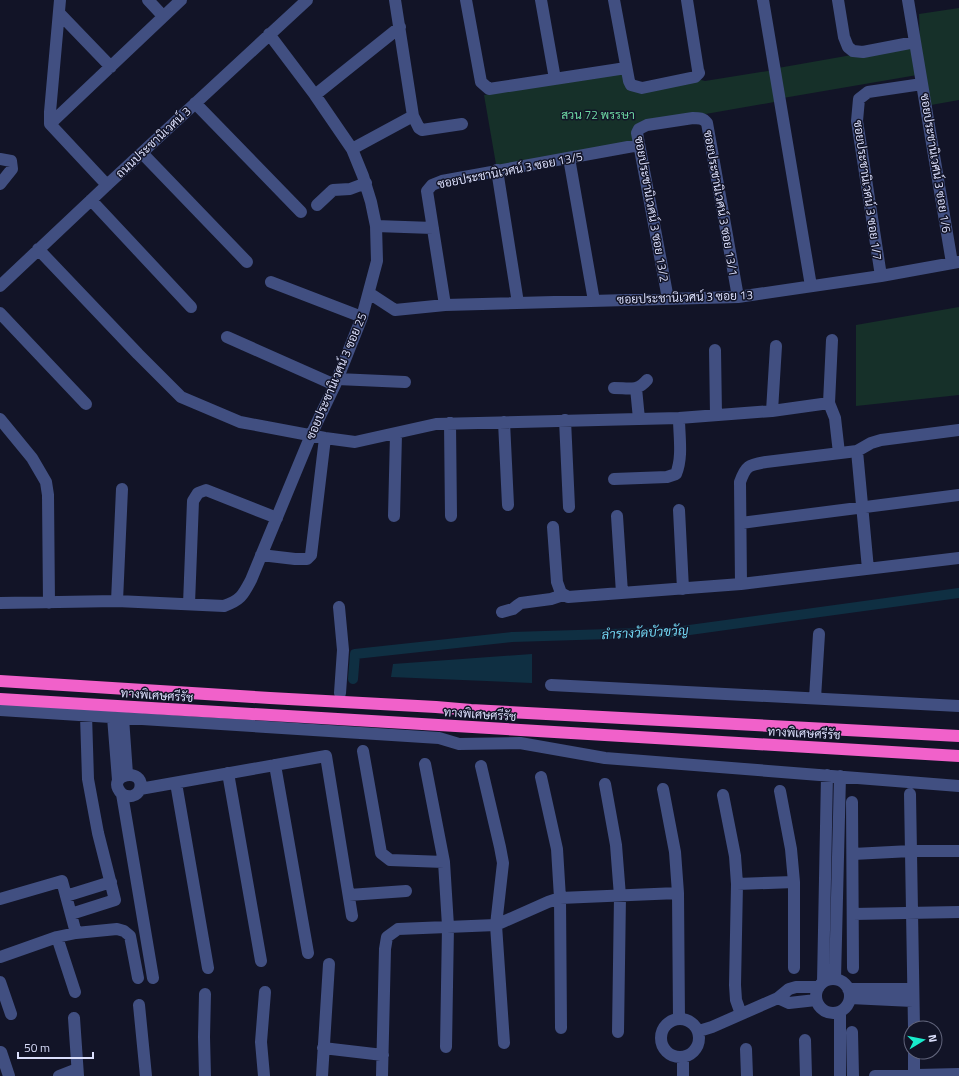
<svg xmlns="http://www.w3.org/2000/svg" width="959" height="1076" viewBox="0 0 959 1076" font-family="'Titillium Web',Sarabun,sans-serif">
<rect width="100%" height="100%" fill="#121427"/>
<!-- green -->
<path fill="#163029" d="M 959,8 L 959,100 L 931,105 L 923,74 L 783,98 L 778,68 L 920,43 L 919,14 Z
M 627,70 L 631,91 L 701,80 L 705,81 L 774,70 L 780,101 L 637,126 L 641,147 L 497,170 L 484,95 Z
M 959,307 L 959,395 L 856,406 L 856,325 Z"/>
<!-- water -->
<path fill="#0f2f42" d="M 532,654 L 532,683 L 391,677 L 393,664 Z"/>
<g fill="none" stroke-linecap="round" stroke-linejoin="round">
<!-- canal -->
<path stroke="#0f2f42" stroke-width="10" d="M 353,679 L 355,654 L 512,637 L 675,632 L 959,593"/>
<!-- minor -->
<path stroke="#414f81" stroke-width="12" d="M 60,0 L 50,112 L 50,124 L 107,185
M 148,0 L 163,16
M 395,0 L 413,116 L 419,128 L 422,130 L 462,124
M 466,0 L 481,82 L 489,89 L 626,68
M 541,0 L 555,79
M 614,0 L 629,81 L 631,85 L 642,88 L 695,77 L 699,73 L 698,70 L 687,0
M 763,0 L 811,286
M 838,0 L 844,37 L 848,47 L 853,51 L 863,52 L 915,42
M 908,0 L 952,263
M 59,13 L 111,67
M 315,95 L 400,27
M 195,103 L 301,212
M 50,124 L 181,0
M 352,149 L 413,116
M 142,153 L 247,262
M 569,158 L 594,301
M 0,159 L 11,161 L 12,169 L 0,184
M 497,170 L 518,303
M 91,200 L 191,307
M 317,205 L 333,190 L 350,189 L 366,183
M 376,226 L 433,228
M 38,249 L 138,354 L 181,397 L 240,422 L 325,438 L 355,442 L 436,424 L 679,418 L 772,411 L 829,403 L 835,418 L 839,453
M 881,276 L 857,121 L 859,99 L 868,92 L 922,84
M 271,282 L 362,317
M 0,286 L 107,185 L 307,0
M 369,293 L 395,310 L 445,305 L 738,297 L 881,276 L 959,262
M 668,299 L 637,133 L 639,129 L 647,125 L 693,118 C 699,118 703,118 707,123 L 738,297
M 445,305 L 427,191 L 432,185 L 442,181 L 639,145
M 0,313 L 86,404
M 227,337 L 335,385
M 715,350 L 716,415
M 337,379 L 405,382
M 614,388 C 629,388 637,392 647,380
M 636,388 L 639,419
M 829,403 L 832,340
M 772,411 L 776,346
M 0,419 L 32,458 L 46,482 L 48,495 L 49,603
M 565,420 L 569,507
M 504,422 L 508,505
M 450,423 L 451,516
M 857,451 L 868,569
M 614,479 L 667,477 L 676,474 C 683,457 679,436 679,418
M 679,510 L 683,589
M 394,516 L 396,434
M 617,516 L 622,593
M 741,523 L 959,495
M 553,527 L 557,582 L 561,593 L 568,597 L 741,584 L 959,558
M 261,555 L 295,559 L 307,559 L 311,555 L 325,438
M 741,584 L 740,482 C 746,465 749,465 766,462 L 857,451 L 871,443 L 881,440 L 959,430
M 117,601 L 122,489
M 0,603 L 117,601 L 224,606 C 241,600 243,595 251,580 L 311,435 L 335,385 L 362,317 L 377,261 L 376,226 L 371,202 L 363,176 L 352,149 L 315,95 L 269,34
M 189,604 L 193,501 L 198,493 L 206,490 L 277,518
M 339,607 L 343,650 L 340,693
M 502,612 L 513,609 L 518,605 L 521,603 L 551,599 L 563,595
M 551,685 L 959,706
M 815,698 L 819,634
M 0,710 L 439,738 L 459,744 L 520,743 L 605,758 L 959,786
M 113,717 L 118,780
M 123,718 L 127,774
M 363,751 L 381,853 L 390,860 L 444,862
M 425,764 L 444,862 L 448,926 L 446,1047
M 275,765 L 308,953
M 481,766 L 500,847 L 503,863 L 496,925 L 504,1043
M 228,773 L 261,961
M 541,777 L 557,849 L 560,898 L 561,1028
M 176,783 L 208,968
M 605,784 L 616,845 L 620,896 L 618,1032
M 140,789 L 326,756 L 352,916
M 663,789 L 675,852 L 678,893 L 679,1019
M 780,791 L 791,849 L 794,882 L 794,968
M 122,794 C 128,798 137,797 140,789 C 146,766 103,774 122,794 L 153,978
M 910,794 L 914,1028
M 723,795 L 735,856 L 737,884 L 735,985 L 736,1000 L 741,1014
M 852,802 L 853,968
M 853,854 L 911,851 L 959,851
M 737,884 L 794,882
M 349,895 L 406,891
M 66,896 L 111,882
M 0,899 L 62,881 L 76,933
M 71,914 L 115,900 L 98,833 L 88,779 L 86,715
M 853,914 L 959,912
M 57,937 L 75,992
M 0,957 L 57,937 L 76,933 L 117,929 L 124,931 L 130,936 L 138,978
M 835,979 L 840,776
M816 996a17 17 0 1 1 34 0a17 17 0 1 1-34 0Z
M 0,982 L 11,1014
M 823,982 L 827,775
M 848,989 L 913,989
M 778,998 L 789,1003 L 816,1000
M 850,998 L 913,1001
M 139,1005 L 146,1076
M 840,1012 L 840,1076
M 74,1018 L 78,1076
M661 1038a19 19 0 1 1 38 0a19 19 0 1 1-38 0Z
M 699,1031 L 712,1027 L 778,998 L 789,989 L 796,987 L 819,987
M 852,1032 L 853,1076
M 805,1040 L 806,1076
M 323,1048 L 383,1055
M 746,1049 L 747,1076
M 1,1052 L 9,1076
M 914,1052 L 914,1076
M 59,1076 L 77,1069
M 205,1076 L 204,1037 L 205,994
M 264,1076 L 261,1042 L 265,992
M 322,1076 L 329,964
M 382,1076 L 385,949 L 387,937 L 398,929 L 496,925 L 548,902 L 560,898 L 678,893
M 683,1076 L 683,1058
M 875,1076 L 959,1074"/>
<!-- highway -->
<path stroke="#f161ca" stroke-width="12" d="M 0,681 L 270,698 L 436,707 L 471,710 L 959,736
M 0,699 L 959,756"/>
</g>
<g text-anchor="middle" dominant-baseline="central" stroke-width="3" stroke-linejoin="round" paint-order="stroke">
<!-- park labels -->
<g font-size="12" fill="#6cd6a2" stroke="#121427">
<text x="598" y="114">สวน 72 พรรษา</text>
</g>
<!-- street labels -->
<g font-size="12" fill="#dbdffc" stroke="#121427">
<text transform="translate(153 142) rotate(-43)">ถนนประชานิเวศน์ 3</text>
<text transform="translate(936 163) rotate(81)">ซอยประชานิเวศน์ 3 ซอย 1/6</text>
<text transform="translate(510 170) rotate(-11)">ซอยประชานิเวศน์ 3 ซอย 13/5</text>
<text transform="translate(868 190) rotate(82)">ซอยประชานิเวศน์ 3 ซอย 1/7</text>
<text transform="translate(721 203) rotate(80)">ซอยประชานิเวศน์ 3 ซอย 13/1</text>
<text transform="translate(652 209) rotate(80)">ซอยประชานิเวศน์ 3 ซอย 13/2</text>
<text transform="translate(685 297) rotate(-2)">ซอยประชานิเวศน์ 3 ซอย 13</text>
<text transform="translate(336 376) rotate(-67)">ซอยประชานิเวศน์ 3 ซอย 25</text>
<text transform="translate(157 695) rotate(4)">ทางพิเศษศรีรัช</text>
<text transform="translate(480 714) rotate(4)">ทางพิเศษศรีรัช</text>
<text transform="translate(804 733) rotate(3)">ทางพิเศษศรีรัช</text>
</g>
<!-- water labels -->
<g font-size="13" font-style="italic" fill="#72d7f3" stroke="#121427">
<text transform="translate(645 632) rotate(-3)">ลำรางวัดบัวขวัญ</text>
</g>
</g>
<!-- north arrow -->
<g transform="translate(923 1040) rotate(80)"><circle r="19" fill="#121427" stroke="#62657c"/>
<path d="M0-3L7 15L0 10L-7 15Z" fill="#18ebcc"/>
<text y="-6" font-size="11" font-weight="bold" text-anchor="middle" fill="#dbdffc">N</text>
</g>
<!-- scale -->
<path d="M18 1052v6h75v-6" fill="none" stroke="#dbdffc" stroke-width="2"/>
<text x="24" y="1052" font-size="12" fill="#dbdffc" stroke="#121427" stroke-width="3" paint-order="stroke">50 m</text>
</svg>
